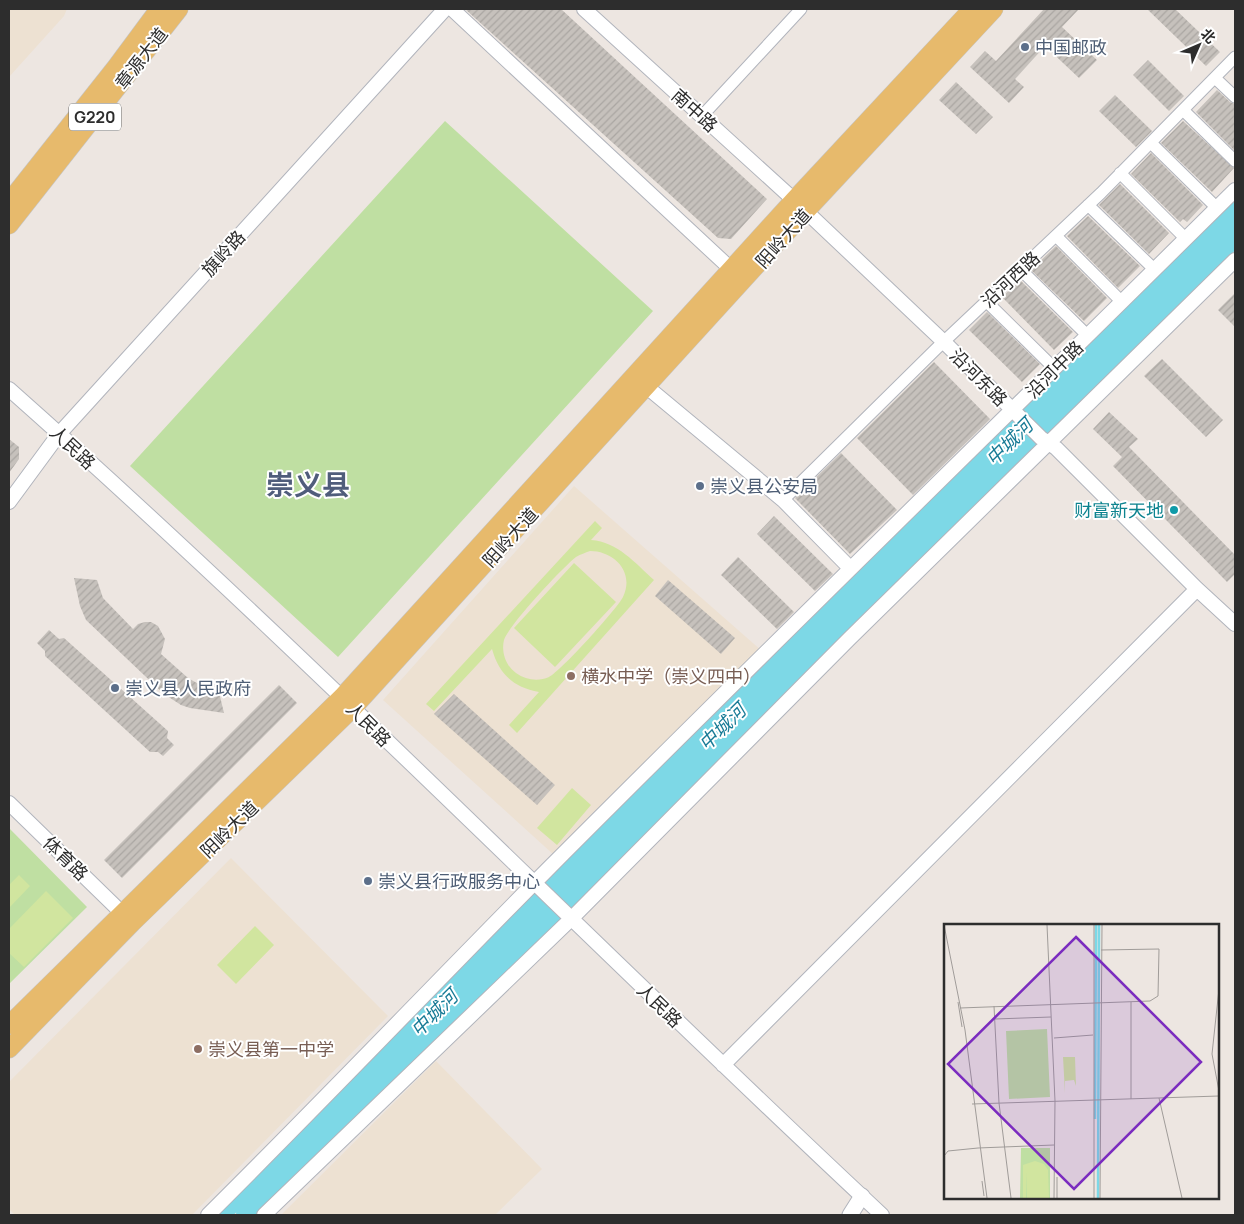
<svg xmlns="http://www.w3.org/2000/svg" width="1244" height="1224" viewBox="0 0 1244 1224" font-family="Manrope,'Noto Sans SC',sans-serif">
<defs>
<pattern id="building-hatch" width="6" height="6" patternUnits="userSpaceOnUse" patternTransform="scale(1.25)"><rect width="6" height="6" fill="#c6c1bc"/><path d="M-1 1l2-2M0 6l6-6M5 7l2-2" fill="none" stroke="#aaa6a2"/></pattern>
</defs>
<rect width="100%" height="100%" fill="#ede6e1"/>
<!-- education -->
<path fill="#ede1d2" d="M 9,9 L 67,9 L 64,16 L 9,77 Z
M 574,486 L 762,651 L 554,855 L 383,700 Z
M 231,858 L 388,1016 L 192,1215 L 15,1215 L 9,1209 L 9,1082 Z
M 436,1061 L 542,1169 L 495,1215 L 281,1215 Z"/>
<!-- park -->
<path fill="#bfdfa2" d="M 445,121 L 653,311 L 338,657 L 130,466 Z
M 9,828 L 87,907 L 9,984 Z"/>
<!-- pitch -->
<path fill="#d1e59f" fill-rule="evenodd" d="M 595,521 L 602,528 L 591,540 C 618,542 635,563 654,580 L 517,733 L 509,725 L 539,692 C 513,687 499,674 492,649 L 434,711 L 426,704 ZM 590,551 C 614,551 635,572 623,597 C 617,609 560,672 549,677 C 538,682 526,680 516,673 C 506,666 501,652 504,640 C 508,626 563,567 576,557 C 581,554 585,553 590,551 Z
M 574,563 L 616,602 L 555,667 L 514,628 Z
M 572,788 L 591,805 L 557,845 L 537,828 Z
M 19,875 L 30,886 L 9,908 L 9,885 Z
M 46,891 L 73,918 L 24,967 L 9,953 L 9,929 Z
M 255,926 L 274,945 L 236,984 L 217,965 Z"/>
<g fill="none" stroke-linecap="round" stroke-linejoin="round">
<!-- river -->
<path stroke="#7dd8e6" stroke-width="22" d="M 218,1215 L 1235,209
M 247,1215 L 1235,235"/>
</g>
<!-- building -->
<path fill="url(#building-hatch)" d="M 465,9 L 561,9 L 767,199 L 731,239 L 718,238 Z
M 1044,9 L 1079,9 L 1062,27 L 1097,60 L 1079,78 L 1045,46 L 1015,79 L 1024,87 L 1009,103 L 970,67 L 985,51 L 996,61 Z
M 1147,9 L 1175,9 L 1220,52 L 1206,66 Z
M 1148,60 L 1184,96 L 1169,111 L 1133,75 Z
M 956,82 L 993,117 L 976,134 L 939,100 Z
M 1217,90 L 1230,102 L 1235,104 L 1235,151 L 1196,112 Z
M 1115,95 L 1152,131 L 1136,147 L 1099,111 Z
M 1183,121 L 1234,168 L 1212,192 L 1161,143 Z
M 1151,153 L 1203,205 L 1187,222 L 1183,219 L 1180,222 L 1131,174 Z
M 1120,184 L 1169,233 L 1149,254 L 1099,205 Z
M 1088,216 L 1140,266 L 1118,288 L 1067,236 Z
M 1056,246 L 1107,298 L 1084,321 L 1031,270 Z
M 1020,280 L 1073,332 L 1054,350 L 1002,297 Z
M 1235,293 L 1235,327 L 1218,310 Z
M 987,312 L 1040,364 L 1022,382 L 969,330 Z
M 1162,359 L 1223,420 L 1206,437 L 1144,376 Z
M 934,362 L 990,419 L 913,495 L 857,438 Z
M 1109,412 L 1138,439 L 1129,447 L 1235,555 L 1235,574 L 1227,582 L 1113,466 L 1122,457 L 1093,429 Z
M 9,439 L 19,447 L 19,459 L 9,473 Z
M 841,453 L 897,510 L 850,554 L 795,498 Z
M 774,516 L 833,574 L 815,591 L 757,534 Z
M 738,557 L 794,612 L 777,629 L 721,575 Z
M 74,578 L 97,580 L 103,598 L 133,629 L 138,624 L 145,622 L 151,622 L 158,626 L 165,639 L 161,654 L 188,678 L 202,686 L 218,688 L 224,713 L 190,708 L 181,705 L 164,694 L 86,620 L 80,606 Z
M 668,580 L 735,638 L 721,654 L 655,596 Z
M 49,630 L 59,639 L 64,638 L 168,731 L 167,738 L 174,745 L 163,756 L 158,752 L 150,752 L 45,656 L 45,651 L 37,643 Z
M 279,685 L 297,703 L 122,878 L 104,860 Z
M 454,694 L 555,785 L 537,805 L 434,714 Z"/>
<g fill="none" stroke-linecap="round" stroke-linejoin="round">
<defs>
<path id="minor" d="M 1215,78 L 1235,97
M 1183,110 L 1235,161
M 702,116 L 801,9
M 1151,143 L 1217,208
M 1120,173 L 1186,239
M 1088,205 L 1155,270
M 1056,236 L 1122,302
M 1020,269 L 1088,336
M 986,301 L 1055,369
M 783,500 L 936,349 L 1101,193 L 1235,57"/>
<path id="tertiary" d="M 452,9 L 732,270
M 584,9 L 794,200 L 944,342 L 1041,438 L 1056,448 L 1197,589 L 1235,624
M 647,387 L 783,500 L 850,568
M 9,389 C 309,655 589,942 882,1215
M 9,502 L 59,434 L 445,9
M 9,803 L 122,913
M 723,1065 L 1197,589
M 208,1215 C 324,1100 436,982 550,867 C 777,639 1007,416 1235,190
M 264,1215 L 571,919 L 849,639 L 1235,260"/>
<path id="secondary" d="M 850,1215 L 862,1196"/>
<path id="primary" d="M 9,202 L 116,67 L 159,9
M 9,225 L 179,9
M 9,1025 L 342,697 L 794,200 L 972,9
M 9,1049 L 132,923 L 353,708 L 806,211 L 994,9"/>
</defs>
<!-- minor casing -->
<use href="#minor" stroke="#b1b4bc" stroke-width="13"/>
<!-- tertiary casing -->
<use href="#tertiary" stroke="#b1b4bc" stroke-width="16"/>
<!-- secondary casing -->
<use href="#secondary" stroke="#b1b4bc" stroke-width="17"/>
<!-- primary casing -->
<use href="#primary" stroke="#c4c4c4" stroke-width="19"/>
<!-- minor -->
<use href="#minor" stroke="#fff" stroke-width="11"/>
<!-- tertiary -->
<use href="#tertiary" stroke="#fff" stroke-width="14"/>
<!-- secondary -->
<use href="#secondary" stroke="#fff" stroke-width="15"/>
<!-- primary -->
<use href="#primary" stroke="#e7ba6c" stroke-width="18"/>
</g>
<!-- markers -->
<g fill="#5c6f8a" stroke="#fff" stroke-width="2">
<circle cx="1025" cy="47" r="5"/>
<circle cx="700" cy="486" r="5"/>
<circle cx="115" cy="688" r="5"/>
<circle cx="368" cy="881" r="5"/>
</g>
<circle fill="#0f9aa8" stroke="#fff" stroke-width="2" cx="1174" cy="510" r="5"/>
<g fill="#8d6e63" stroke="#fff" stroke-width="2">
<circle cx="571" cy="676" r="5"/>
<circle cx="198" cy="1049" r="5"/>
</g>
<g text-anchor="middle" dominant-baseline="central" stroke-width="4" stroke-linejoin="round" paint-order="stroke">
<!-- shield labels -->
<rect fill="#fff" stroke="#6c6c6c" stroke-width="1" x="69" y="103.5" width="52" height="27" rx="4"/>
<g font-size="16" font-weight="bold" fill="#2d2d2d">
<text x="95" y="117">G220</text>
</g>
<!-- service labels -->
<g font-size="18" fill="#4e5e75" stroke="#fff" text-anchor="start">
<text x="1035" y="47">中国邮政</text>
<text x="710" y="486">崇义县公安局</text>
<text x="125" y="688">崇义县人民政府</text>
<text x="378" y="881">崇义县行政服务中心</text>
</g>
<!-- street labels -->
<g font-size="18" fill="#2d2d2d" stroke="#fff">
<text transform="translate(141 58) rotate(-52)">章源大道</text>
<text transform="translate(695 110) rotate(42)">南中路</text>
<text transform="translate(783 238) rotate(-48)">阳岭大道</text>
<text transform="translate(223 253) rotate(-48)">旗岭路</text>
<text transform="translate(1010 279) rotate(-43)">沿河西路</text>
<text transform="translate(1054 369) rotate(-45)">沿河中路</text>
<text transform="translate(979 377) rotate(45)">沿河东路</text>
<text transform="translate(73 447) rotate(43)">人民路</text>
<text transform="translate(510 537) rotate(-48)">阳岭大道</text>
<text transform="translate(369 724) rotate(45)">人民路</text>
<text transform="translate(229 829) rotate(-44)">阳岭大道</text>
<text transform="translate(66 858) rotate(44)">体育路</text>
<text transform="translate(660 1005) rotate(44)">人民路</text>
</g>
<!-- culture labels -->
<g font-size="18" fill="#0d838f" stroke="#fff" text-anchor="end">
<text x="1164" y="510">财富新天地</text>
</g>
<!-- education labels -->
<g font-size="18" fill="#785e54" stroke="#fff" text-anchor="start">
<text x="581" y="676">横水中学（崇义四中）</text>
<text x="208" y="1049">崇义县第一中学</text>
</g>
<!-- water labels -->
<g font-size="19" font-style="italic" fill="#187b96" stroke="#fff">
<text transform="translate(1009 442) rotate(-45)">中城河</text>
<text transform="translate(722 727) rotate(-45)">中城河</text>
<text transform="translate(434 1013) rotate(-45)">中城河</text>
</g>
<!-- town labels -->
<g font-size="28" font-weight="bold" fill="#505d7b" stroke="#fff">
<text x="308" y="484">崇义县</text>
</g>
</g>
<!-- overview -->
<g transform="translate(944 924)">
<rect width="275" height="275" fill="#ede6e1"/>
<path d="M 103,105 L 106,173 L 65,175 L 62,107 ZM 77,224 L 106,224 L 106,274 L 76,274 Z" fill="#bfdfa2"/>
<path d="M 119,133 L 131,133 L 132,162 L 130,156 L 121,157 L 121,169 ZM 91,237 L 100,240 L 104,246 L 105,274 L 83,274 L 83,248 L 82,274 L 79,274 L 79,241 Z" fill="#d1e59f"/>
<path fill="none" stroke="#7dd8e6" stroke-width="2.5" d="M 151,195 L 152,1M 154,274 L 155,1"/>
<path fill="none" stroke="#a09c99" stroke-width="1" d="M 0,1 L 21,106 L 43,274M 103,1 L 111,177 L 110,274M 275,65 L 268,130 L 275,167M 14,78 L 18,103M 187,78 L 187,175M 50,82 L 55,179 L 67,274M 16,84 L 206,77 L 214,72 L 215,25 L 157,26M 51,95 L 107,93M 110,114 L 149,111M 215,174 L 238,274M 28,180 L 275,172M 0,232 L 4,227 L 34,224 L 110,221M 113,253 L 113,274M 38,257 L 40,272M 150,274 L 150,1M 156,274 L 158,1"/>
<path fill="#7b2cbf" fill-opacity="0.15" stroke="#7b2cbf" stroke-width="2.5" d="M 132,13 L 257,138 L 130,265 L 4,140 Z"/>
<rect width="275" height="275" fill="none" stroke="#2d2d2d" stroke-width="2.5"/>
</g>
<!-- border -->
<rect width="1244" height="1224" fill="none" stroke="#2d2d2d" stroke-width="20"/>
<!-- north arrow -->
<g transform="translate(1199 45) rotate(45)" stroke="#ffffff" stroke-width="4" paint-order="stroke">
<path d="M0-4L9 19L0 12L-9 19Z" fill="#2d2d2d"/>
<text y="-8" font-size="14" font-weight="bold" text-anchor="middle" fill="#2d2d2d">北</text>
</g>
</svg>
